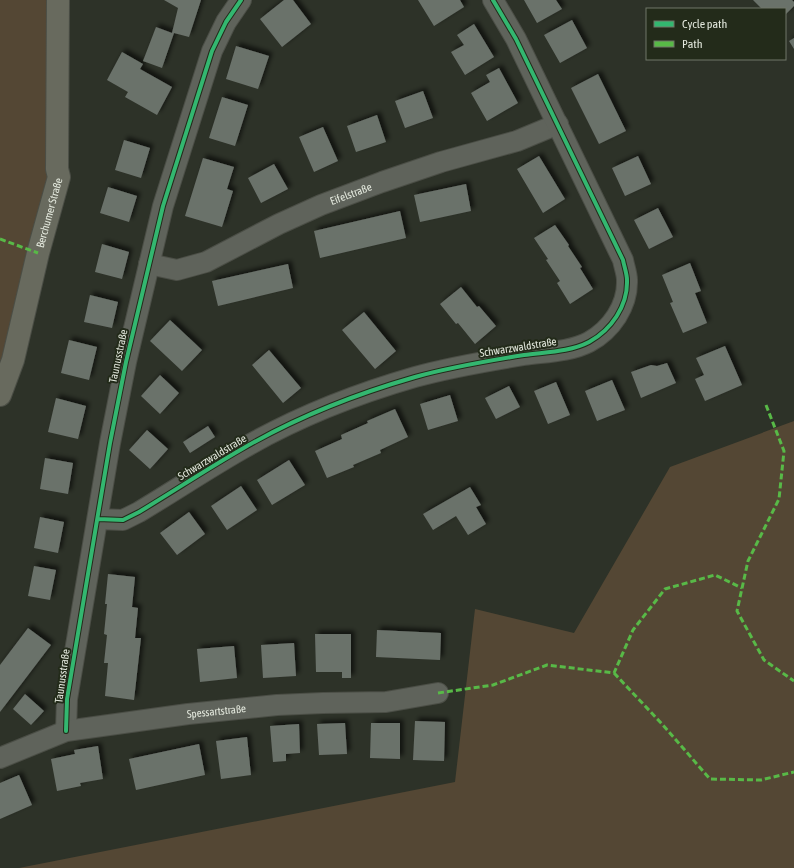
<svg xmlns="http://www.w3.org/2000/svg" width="794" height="868" viewBox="0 0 794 868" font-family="'Asap Condensed',sans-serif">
<defs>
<filter id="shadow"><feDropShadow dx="3.5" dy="-3.5" stdDeviation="2" flood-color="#0009"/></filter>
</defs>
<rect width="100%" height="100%" fill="#2d3228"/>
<!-- green -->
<path fill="#544734" d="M 0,0 L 58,0 L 57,169 L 0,395 Z
M 794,421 L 794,868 L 19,868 L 455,782 L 475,609 L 574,633 L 670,467 Z"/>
<!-- building -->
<path fill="#6b726b" filter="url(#shadow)" d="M 164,0 L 201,0 L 189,37 L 174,33 L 162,68 L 143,61 L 156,27 L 172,33 L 178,8 Z
M 284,0 L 293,0 L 311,24 L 282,47 L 260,19 Z
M 418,0 L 460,0 L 464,7 L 434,26 Z
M 524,0 L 556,0 L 562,9 L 537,23 Z
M 753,0 L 792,0 L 794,2 L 794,6 L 785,15 L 785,9 L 762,9 Z
M 572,20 L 587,48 L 560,63 L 544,35 Z
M 474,24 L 494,57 L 465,75 L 451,52 L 464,45 L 457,35 Z
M 794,38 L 794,49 L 789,41 Z
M 236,46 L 269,56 L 258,89 L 226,79 Z
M 122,52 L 143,64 L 140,69 L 172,87 L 157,115 L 125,97 L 128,92 L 107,80 Z
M 499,68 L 518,103 L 487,121 L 471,93 L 490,82 L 486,75 Z
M 598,74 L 626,131 L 599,144 L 571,88 Z
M 423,91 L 433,118 L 405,128 L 395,101 Z
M 222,97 L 248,105 L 235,146 L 209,138 Z
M 377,115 L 386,142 L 356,152 L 347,126 Z
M 323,127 L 338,161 L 314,172 L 299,137 Z
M 124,140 L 150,148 L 141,178 L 115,170 Z
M 539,156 L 565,199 L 543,213 L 517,169 Z
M 638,156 L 651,184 L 625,196 L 612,168 Z
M 203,158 L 234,167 L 227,189 L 233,191 L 222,227 L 185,216 Z
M 274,164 L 288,189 L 261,203 L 248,178 Z
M 466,184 L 471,211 L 420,222 L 414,195 Z
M 108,187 L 137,196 L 129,222 L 100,213 Z
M 658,208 L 673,237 L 649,249 L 634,220 Z
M 400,211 L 406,238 L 320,258 L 314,231 Z
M 555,225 L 569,245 L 568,246 L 582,267 L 580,268 L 593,289 L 570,304 L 557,283 L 560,281 L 546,260 L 548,259 L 534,238 Z
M 102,244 L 129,252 L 122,279 L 95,272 Z
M 690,263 L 701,291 L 695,293 L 707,323 L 683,333 L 670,303 L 673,302 L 662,275 Z
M 288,264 L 293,288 L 218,306 L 212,281 Z
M 461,287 L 477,307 L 479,306 L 496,326 L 475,344 L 458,323 L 456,324 L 440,304 Z
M 90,295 L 118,302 L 112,328 L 84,322 Z
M 364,312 L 396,351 L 375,369 L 342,330 Z
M 170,320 L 202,350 L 182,371 L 150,341 Z
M 69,340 L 97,347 L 89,380 L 61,373 Z
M 725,346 L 742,385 L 705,401 L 695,379 L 704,375 L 696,358 Z
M 269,350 L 301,388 L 283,403 L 252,365 Z
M 667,363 L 676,383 L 641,398 L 631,372 L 651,365 L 657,366 Z
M 160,375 L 179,393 L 160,414 L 141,396 Z
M 612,380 L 625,410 L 597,421 L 585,391 Z
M 556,382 L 570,415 L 548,424 L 534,391 Z
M 509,386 L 520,407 L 496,419 L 485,398 Z
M 450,395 L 458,421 L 428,430 L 420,404 Z
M 56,398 L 86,406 L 78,439 L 48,432 Z
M 395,409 L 408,437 L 380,450 L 381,453 L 353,465 L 354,467 L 327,478 L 315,451 L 342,439 L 341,435 L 368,423 L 367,421 Z
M 208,426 L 215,437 L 190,453 L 183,442 Z
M 147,430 L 168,449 L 150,469 L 129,450 Z
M 45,458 L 73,463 L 68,494 L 40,489 Z
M 289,460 L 305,485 L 272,505 L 257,480 Z
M 241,486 L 257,510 L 227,530 L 211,506 Z
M 470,487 L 481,505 L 476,507 L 486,524 L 468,535 L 456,516 L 433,530 L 423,514 Z
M 189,512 L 205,534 L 177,555 L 160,533 Z
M 40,517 L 64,522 L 58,553 L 34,548 Z
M 34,566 L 56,570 L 50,600 L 28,596 Z
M 108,574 L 135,577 L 132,607 L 138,608 L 135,638 L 141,638 L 134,700 L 105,696 L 108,663 L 104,663 L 107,635 L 104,634 L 107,604 L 105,604 Z
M 28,628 L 51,645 L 0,712 L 0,665 Z
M 377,630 L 441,633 L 440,660 L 376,657 Z
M 315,634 L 351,634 L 351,678 L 342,678 L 342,672 L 316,672 Z
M 294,643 L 296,676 L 263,678 L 261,645 Z
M 234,646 L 237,678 L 200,682 L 197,649 Z
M 25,694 L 44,711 L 31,725 L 13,709 Z
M 415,721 L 445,722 L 444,761 L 413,760 Z
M 345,723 L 347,754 L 319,755 L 317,724 Z
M 371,723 L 400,723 L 400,759 L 370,758 Z
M 299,724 L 300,753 L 286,754 L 286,761 L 273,762 L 270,726 Z
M 247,737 L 251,775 L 221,779 L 216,741 Z
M 199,744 L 205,775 L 136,790 L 129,759 Z
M 98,746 L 103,779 L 80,783 L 81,786 L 57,791 L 51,759 L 75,754 L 74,750 Z
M 19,775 L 32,805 L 0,819 L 0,783 Z"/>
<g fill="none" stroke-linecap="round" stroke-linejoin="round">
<defs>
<g id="minor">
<path id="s1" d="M 149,264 L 177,270 L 206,262 L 279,224 L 321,205 L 382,182 L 441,162 L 517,141 L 558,124"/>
<path d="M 98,519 L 123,520 L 139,512 C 174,491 207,469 242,449 C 295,418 356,394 415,377 C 451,367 487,361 524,355 C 545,352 570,352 589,342 C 611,330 628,306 627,280 C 627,274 624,266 623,260 L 516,39 L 493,0"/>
<path d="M 66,731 L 67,699 L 110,443 L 126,362 L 163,206 L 212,51 L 226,22 L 241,0"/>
<path id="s2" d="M 0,758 L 66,731 L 188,714 L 277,705 L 323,703 L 386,702 L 438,693"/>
</g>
<g id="major">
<path id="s3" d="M 0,395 L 13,360 L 38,253 L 59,177 L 57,169 L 58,0"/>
</g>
</defs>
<!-- minor casing -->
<use href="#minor" stroke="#4b4e46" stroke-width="22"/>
<!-- major casing -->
<use href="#major" stroke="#4b4e46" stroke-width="24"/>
<!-- minor -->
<use href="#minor" stroke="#5f635b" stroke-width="20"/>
<!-- major -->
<use href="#major" stroke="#686a5e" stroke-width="22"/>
<!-- quiet -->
<path stroke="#58b947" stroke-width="3" stroke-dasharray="6 3" stroke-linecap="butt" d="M 0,239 L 38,253
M 766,405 L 784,451 L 779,499 L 748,561 L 737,611 L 764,660 L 794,681
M 614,673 L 662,724 L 710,779 L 761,780 L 794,772
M 438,693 L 493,685 L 547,665 L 614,673 L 633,630 L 665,589 L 715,575 L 742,588"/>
<defs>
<path id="cycleway" d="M 98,519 L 123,520 L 139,512 C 174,491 207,469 242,449 C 295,418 356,394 415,377 C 451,367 487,361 524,355 C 545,352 570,352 589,342 C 611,330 628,306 627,280 C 627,274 624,266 623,260 L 516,39 L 493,0
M 66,731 L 67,699 L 110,443 L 126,362 L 163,206 L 212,51 L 226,22 L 241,0"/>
</defs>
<!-- cycleway casing -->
<use href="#cycleway" stroke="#232b1a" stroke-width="6"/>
<!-- cycleway -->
<use href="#cycleway" stroke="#33b770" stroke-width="4"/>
</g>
<g text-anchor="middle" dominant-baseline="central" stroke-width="4" stroke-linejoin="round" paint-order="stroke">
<!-- street labels -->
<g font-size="11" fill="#e3e8dd" stroke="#232b1a">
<text stroke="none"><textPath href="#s1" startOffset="219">Eifelstraße</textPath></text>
<text stroke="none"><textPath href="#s3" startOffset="189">Berchumer Straße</textPath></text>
<text transform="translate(518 347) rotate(-9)">Schwarzwaldstraße</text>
<text transform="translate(118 356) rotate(-78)">Taunusstraße</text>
<text transform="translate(212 457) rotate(-31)">Schwarzwaldstraße</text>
<text transform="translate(62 676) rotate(-82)">Taunusstraße</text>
<text stroke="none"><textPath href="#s2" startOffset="223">Spessartstraße</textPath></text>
</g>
</g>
<!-- legend -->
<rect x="646" y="8" width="140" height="52" fill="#232b1a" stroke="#707768"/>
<rect x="654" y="21" width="20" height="6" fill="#33b770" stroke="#707768"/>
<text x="682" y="28" font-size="12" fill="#e3e8dd">Cycle path</text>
<rect x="654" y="41" width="20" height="6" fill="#58b947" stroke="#707768"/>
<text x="682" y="48" font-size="12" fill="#e3e8dd">Path</text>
</svg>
